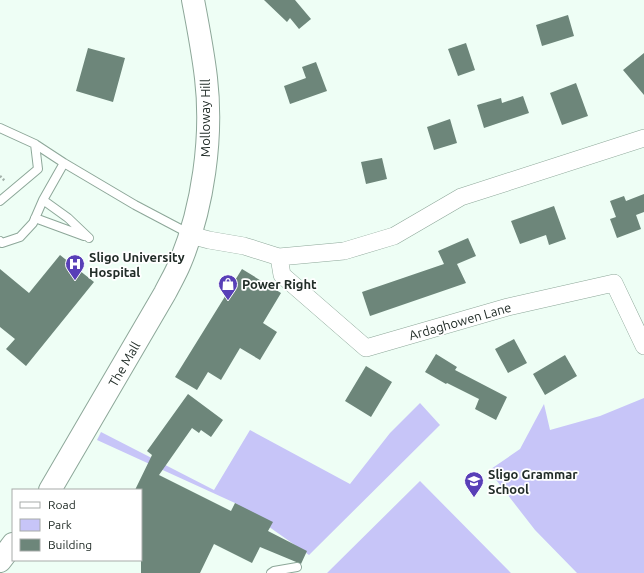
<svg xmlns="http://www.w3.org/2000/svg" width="644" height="573" viewBox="0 0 644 573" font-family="Ubuntu,sans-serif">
<rect width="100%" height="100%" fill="#eefef5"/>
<!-- green -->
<path fill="#c7c5f8" d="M 644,398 L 644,573 L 577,573 L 535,530 L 493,476 L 488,471 L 520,449 L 544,404 L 550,430 L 600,416 Z
M 420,403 L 440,425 L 309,555 L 235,503 L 97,440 L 101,432 L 214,490 L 250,430 L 350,484 L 390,433 Z
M 420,481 L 511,573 L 327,573 Z"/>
<!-- building -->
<path fill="#6d867a" d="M 264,0 L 295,0 L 311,19 L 299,29 L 290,18 L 287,22 Z
M 568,15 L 574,36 L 542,46 L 536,25 Z
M 466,43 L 475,70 L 458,76 L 448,49 Z
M 88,48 L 125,58 L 113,102 L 76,91 Z
M 644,53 L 644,95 L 623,70 Z
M 316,62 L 327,91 L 290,104 L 284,86 L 306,78 L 302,67 Z
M 576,83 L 588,116 L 562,125 L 550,93 Z
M 523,96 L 529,113 L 484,128 L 477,105 L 501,98 L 502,103 Z
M 450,119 L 457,143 L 434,150 L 427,127 Z
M 382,158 L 387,179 L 366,184 L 361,162 Z
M 644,194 L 644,212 L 636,215 L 641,229 L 617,238 L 610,219 L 616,217 L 610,201 L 624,196 L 626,201 Z
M 554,206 L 566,239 L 549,245 L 546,235 L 520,244 L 511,221 Z
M 468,238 L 476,256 L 457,264 L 466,283 L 370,316 L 362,292 L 444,264 L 438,251 Z
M 60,255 L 94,282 L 26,366 L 6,349 L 15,339 L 0,327 L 0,269 L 29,293 Z
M 242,269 L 281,293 L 263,323 L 277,332 L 260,360 L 240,348 L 221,380 L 208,372 L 197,390 L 175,377 Z
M 514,339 L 527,363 L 508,373 L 495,349 Z
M 436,354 L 457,367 L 455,370 L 507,397 L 496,420 L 475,409 L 479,399 L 447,383 L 446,384 L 425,372 Z
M 565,355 L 577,376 L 545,395 L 533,374 Z
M 366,366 L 392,382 L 371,417 L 345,401 Z
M 188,394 L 223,420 L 211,437 L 201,430 L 199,433 L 192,428 L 159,475 L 231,511 L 235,503 L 273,522 L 268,531 L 307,551 L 301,564 L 260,547 L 252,563 L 214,544 L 200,573 L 141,573 L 141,490 L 135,490 L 152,455 L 147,451 Z"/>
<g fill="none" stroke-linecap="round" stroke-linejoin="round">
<defs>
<path id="service" d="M 0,128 L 35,144 L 64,163 L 135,205 L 190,234
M 43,200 L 68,218 L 89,238
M 0,201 L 38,169 L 35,144
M 35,218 L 84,236
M 0,241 L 2,243 L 20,237 L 33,223 L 43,200 L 64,163
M 271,573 L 274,571 L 297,567"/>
<path id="minor" d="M 190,235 L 209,240 L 244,246 L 279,257 L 282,275 L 366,348 L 508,307 L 614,283 L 644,346
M 279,257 L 344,251 L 394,236 L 461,197 L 644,138"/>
<path id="secondary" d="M 50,490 L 165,293 C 170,283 176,273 180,263 C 203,208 213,137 206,78 C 203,52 198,26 193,0
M 0,561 L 13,544"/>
</defs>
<!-- service casing -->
<use href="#service" stroke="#8da799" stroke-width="10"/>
<!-- minor casing -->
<use href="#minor" stroke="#8da799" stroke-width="18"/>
<!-- secondary casing -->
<use href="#secondary" stroke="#8da799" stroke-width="24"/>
<!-- path -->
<path stroke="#a5b3ac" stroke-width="2.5" stroke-dasharray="2 2" stroke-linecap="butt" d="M 0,176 L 5,181"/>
<!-- service -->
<use href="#service" stroke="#fff" stroke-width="8"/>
<!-- minor -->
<use href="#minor" stroke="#fff" stroke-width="17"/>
<!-- secondary -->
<use href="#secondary" stroke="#fff" stroke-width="22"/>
</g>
<!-- icons -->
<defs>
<symbol id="hospital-pin" viewBox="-11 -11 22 30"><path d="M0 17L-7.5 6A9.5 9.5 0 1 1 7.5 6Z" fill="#583fb7" stroke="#fff"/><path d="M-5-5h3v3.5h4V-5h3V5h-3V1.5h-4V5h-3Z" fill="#fff"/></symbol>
<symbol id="shop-pin" viewBox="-11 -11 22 30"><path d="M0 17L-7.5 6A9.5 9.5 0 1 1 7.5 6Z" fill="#583fb7" stroke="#fff"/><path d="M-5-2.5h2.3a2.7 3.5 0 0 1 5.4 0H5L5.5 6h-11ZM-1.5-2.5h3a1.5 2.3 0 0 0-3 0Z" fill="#fff"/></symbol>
<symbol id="school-pin" viewBox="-11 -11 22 30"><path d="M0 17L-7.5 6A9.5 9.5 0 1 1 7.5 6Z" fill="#583fb7" stroke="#fff"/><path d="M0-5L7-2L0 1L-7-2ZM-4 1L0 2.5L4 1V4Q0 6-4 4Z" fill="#fff"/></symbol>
</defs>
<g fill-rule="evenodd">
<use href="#hospital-pin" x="64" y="253" width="22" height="30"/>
<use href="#shop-pin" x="217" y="273" width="22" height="30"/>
<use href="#school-pin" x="463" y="470" width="22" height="30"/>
</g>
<g text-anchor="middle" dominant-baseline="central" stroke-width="3.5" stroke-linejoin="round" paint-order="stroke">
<!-- street labels -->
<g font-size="13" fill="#222d28" stroke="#fff">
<text transform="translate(205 118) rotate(-90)">Molloway Hill</text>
<text transform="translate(460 321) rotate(-16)">Ardaghowen Lane</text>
<text transform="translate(124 364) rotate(-60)">The Mall</text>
</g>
<!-- poi labels -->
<g font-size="13" font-weight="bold" fill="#222d28" stroke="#fff" text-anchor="start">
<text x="89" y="257">Sligo University<tspan x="89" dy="15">Hospital</tspan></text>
<text x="242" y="284">Power Right</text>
<text x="488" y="474">Sligo Grammar<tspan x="488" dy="15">School</tspan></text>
</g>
</g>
<!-- legend -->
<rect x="12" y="489" width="130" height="72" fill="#ffffff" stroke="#a7aba9"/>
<rect x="20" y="502" width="20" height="6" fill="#ffffff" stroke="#a7aba9"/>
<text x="48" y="509" font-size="12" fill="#222d28">Road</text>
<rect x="20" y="519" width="20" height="12" fill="#c7c5f8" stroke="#a7aba9"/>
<text x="48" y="529" font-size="12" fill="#222d28">Park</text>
<rect x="20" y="539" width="20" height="12" fill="#6d867a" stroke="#a7aba9"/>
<text x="48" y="549" font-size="12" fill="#222d28">Building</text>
</svg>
